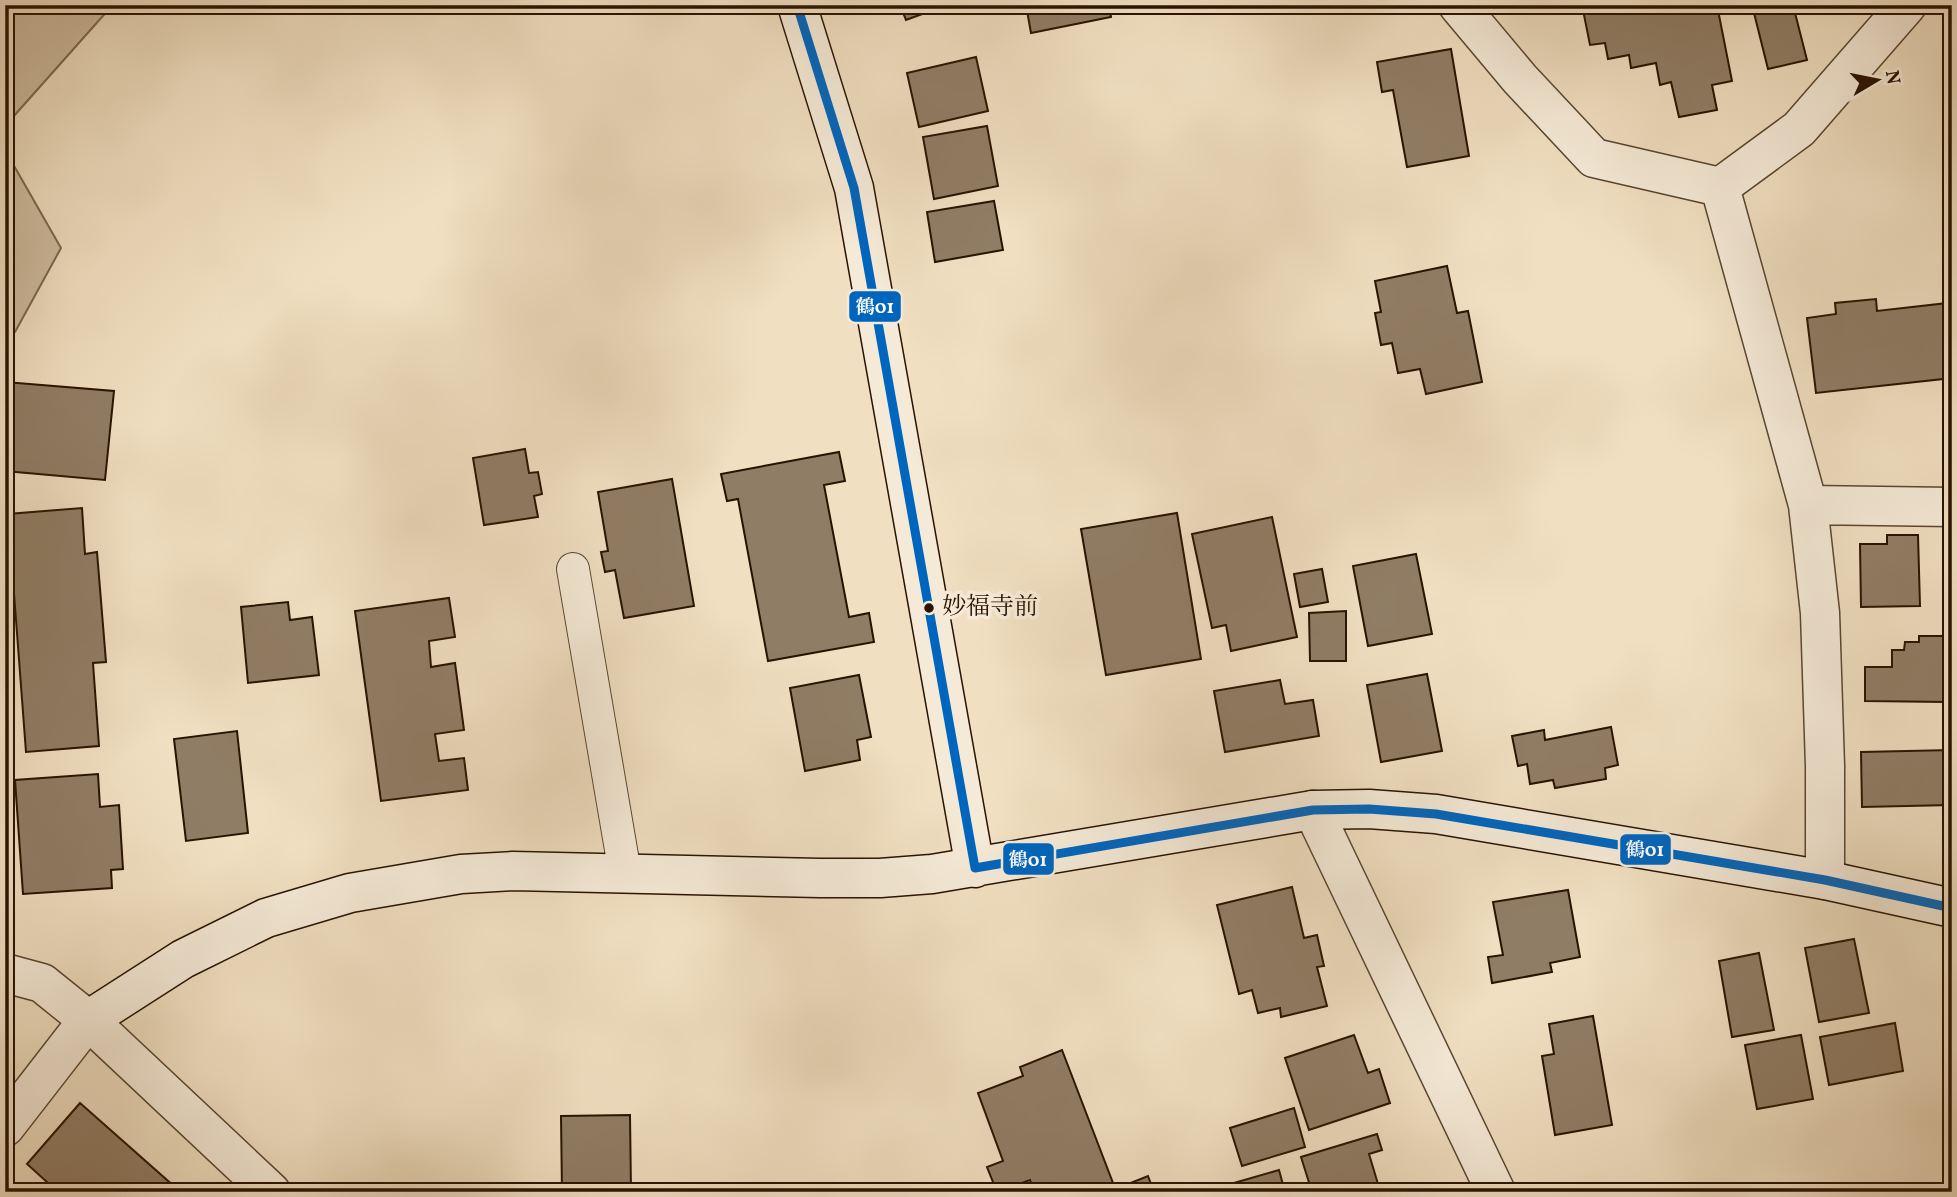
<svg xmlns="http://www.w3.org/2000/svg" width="1957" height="1197" viewBox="0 0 1957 1197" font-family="Vollkorn,'Noto Serif JP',serif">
<rect width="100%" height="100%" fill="#f0dfc1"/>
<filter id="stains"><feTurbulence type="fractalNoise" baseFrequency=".00286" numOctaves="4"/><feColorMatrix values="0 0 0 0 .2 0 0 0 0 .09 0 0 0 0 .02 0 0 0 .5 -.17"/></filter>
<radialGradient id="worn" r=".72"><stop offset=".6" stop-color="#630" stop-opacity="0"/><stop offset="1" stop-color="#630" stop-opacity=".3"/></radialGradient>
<!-- green -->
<path fill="#cebca0" stroke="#7b6850" stroke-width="2" d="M 5,5 L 119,5 L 109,9 L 5,126 Z
M 5,150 L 61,248 L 15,332 L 5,333 Z"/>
<!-- building -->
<path fill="#907d65" stroke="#281301" stroke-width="2" d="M 900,5 L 947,5 L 906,20 Z
M 1026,5 L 1109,5 L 1111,17 L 1031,33 Z
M 1582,5 L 1717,5 L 1732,81 L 1712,85 L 1717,110 L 1679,117 L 1671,82 L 1660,85 L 1656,63 L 1631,68 L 1629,55 L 1608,59 L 1605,43 L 1590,45 Z
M 1752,5 L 1793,5 L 1807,60 L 1768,69 Z
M 1451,49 L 1469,156 L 1407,167 L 1393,90 L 1382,92 L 1377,62 Z
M 976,57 L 988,111 L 919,127 L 907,73 Z
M 987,126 L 998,186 L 934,199 L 923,137 Z
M 994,201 L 1003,250 L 935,262 L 927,212 Z
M 1447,266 L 1457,313 L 1468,311 L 1482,382 L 1426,394 L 1420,369 L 1398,373 L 1392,343 L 1381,345 L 1375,313 L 1381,312 L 1375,281 Z
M 1952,290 L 1952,378 L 1816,393 L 1807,318 L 1836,314 L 1835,303 L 1876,299 L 1877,311 L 1947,303 L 1946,291 Z
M 5,382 L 114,391 L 105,480 L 5,471 Z
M 525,449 L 529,473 L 538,472 L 542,494 L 534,496 L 538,517 L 484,525 L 473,458 Z
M 839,452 L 845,481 L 824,485 L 849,617 L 869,613 L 874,642 L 768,661 L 738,499 L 727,501 L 721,474 Z
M 672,479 L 694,606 L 624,618 L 615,570 L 605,572 L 601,552 L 608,551 L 598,492 Z
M 82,508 L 85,554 L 97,552 L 106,662 L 93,663 L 99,746 L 26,752 L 8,514 Z
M 1177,513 L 1201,659 L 1106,675 L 1081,529 Z
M 1272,517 L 1297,637 L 1231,651 L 1226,625 L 1212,628 L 1192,534 Z
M 1887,535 L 1918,535 L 1920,606 L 1861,607 L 1860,544 L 1887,544 Z
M 1416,554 L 1432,634 L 1368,646 L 1353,566 Z
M 1322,569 L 1328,602 L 1300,607 L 1294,574 Z
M 449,598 L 455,637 L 429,641 L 431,667 L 455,663 L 464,730 L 435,734 L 439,761 L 464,758 L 468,790 L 381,801 L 355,611 Z
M 288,602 L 290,620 L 312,617 L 319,675 L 248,683 L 241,607 Z
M 1346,611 L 1346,661 L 1310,661 L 1309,613 Z
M 1919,636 L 1945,636 L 1945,702 L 1865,701 L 1865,667 L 1892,667 L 1892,650 L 1904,650 L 1905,642 L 1919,642 Z
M 1427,674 L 1442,751 L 1381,762 L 1367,685 Z
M 859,675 L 871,737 L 857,740 L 860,760 L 805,771 L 790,688 Z
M 1280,680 L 1285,704 L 1313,700 L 1319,736 L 1225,752 L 1214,691 Z
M 1611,727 L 1618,765 L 1605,768 L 1606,779 L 1555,788 L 1553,780 L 1530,784 L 1527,764 L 1518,766 L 1512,736 L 1544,730 L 1545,740 Z
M 237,731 L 248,833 L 186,841 L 174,739 Z
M 1952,750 L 1952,805 L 1862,807 L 1861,752 Z
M 98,774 L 100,807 L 119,805 L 123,869 L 111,870 L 112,888 L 23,894 L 15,780 Z
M 1292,887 L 1304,938 L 1317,935 L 1324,966 L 1317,967 L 1327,1006 L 1281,1017 L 1280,1008 L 1258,1013 L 1252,990 L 1239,994 L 1217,905 Z
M 1568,890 L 1580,957 L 1550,963 L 1552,972 L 1492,983 L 1488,957 L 1503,955 L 1493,902 Z
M 1854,939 L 1869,1013 L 1819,1022 L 1805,948 Z
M 1759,953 L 1774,1030 L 1732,1037 L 1719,961 Z
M 1593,1016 L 1612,1125 L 1555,1135 L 1542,1056 L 1554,1054 L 1549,1024 Z
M 1895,1023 L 1903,1071 L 1829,1085 L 1820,1037 Z
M 1354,1035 L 1368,1073 L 1379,1069 L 1390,1103 L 1309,1130 L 1285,1058 Z
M 1801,1035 L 1813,1099 L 1757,1109 L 1745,1045 Z
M 1062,1050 L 1113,1183 L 1090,1192 L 1034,1192 L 1030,1180 L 997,1192 L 987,1167 L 1003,1161 L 978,1093 L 1023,1076 L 1020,1067 Z
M 80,1103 L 176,1188 L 173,1192 L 58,1192 L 27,1164 Z
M 1294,1108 L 1305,1147 L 1242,1166 L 1230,1128 Z
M 630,1115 L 631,1192 L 562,1192 L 561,1116 Z
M 1377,1134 L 1382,1150 L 1369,1154 L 1378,1184 L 1350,1192 L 1312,1192 L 1301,1157 Z
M 1279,1170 L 1285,1192 L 1229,1192 L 1227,1185 Z
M 1148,1176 L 1154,1192 L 1108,1192 Z"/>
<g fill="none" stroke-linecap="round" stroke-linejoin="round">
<defs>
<path id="lane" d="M 573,569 L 625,873"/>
<path id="street" d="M 1458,5 L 1520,79 L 1594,158 L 1720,187 L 1799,129 L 1907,5
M 1720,187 L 1808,505 L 1820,613 L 1825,766 L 1825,880
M 1808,505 L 1952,507
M 1313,810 L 1496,1192
M 5,973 L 42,983 L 88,1020 L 271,1192
M 5,1127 L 88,1020"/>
<path id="secondary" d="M 797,5 L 854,188 L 975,868
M 88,1020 L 183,959 L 266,918 L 350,893 L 461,874 L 513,871 L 820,878 L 880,878 L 932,874 L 1313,810 L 1369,809 L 1436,814 L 1825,880 L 1952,908"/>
</defs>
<!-- lane casing -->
<use href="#lane" stroke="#5a4631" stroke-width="34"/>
<!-- street casing -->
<use href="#street" stroke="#5a4631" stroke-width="41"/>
<!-- secondary casing -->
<use href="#secondary" stroke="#281301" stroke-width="41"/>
<!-- lane -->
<use href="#lane" stroke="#f5ead7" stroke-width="32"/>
<!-- street -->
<use href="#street" stroke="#f5ead7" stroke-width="38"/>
<!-- secondary -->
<use href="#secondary" stroke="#f5ead7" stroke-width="38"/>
<defs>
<path id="bus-1" d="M 797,5 L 854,188 L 975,868 L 1313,810 L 1369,809 L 1436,814 L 1825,880 L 1952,908"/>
</defs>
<!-- bus-1 casing -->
<use href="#bus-1" stroke="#f5ead7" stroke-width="14"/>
<!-- bus-1 -->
<use href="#bus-1" stroke="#0065bd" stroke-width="9"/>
</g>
<!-- markers -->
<circle fill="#281301" stroke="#f5ead7" stroke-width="2.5" cx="929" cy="608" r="6"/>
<g text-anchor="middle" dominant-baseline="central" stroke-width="7" stroke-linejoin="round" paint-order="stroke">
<!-- bus labels -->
<g font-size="24" fill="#281301" stroke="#f5ead7" text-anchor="start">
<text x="942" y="608">妙福寺前</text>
</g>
</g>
<g stroke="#f5ead7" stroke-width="2.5">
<rect x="848" y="290" width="54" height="33" rx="7" fill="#0065bd"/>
<rect x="1619" y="833" width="53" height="33" rx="7" fill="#0065bd"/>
<rect x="1002" y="842" width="53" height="34" rx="7" fill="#0065bd"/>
</g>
<g font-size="19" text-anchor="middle" font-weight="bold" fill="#fff">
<text x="875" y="313">鶴01</text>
<text x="1645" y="856">鶴01</text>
<text x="1028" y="866">鶴01</text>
</g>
<!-- margin -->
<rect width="1957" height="1197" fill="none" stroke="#f0dfc1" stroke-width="28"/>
<rect x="7" y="7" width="1943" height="1183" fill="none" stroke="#281301" stroke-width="3.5"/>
<rect x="14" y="14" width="1929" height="1169" fill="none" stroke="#281301" stroke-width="2"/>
<!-- north arrow -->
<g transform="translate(1877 80) rotate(80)" stroke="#f5ead7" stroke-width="5" paint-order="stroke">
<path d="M0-5L12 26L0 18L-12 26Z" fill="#281301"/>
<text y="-10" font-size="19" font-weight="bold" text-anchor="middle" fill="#281301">N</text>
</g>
<rect width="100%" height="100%" filter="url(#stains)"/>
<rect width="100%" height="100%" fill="url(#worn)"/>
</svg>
